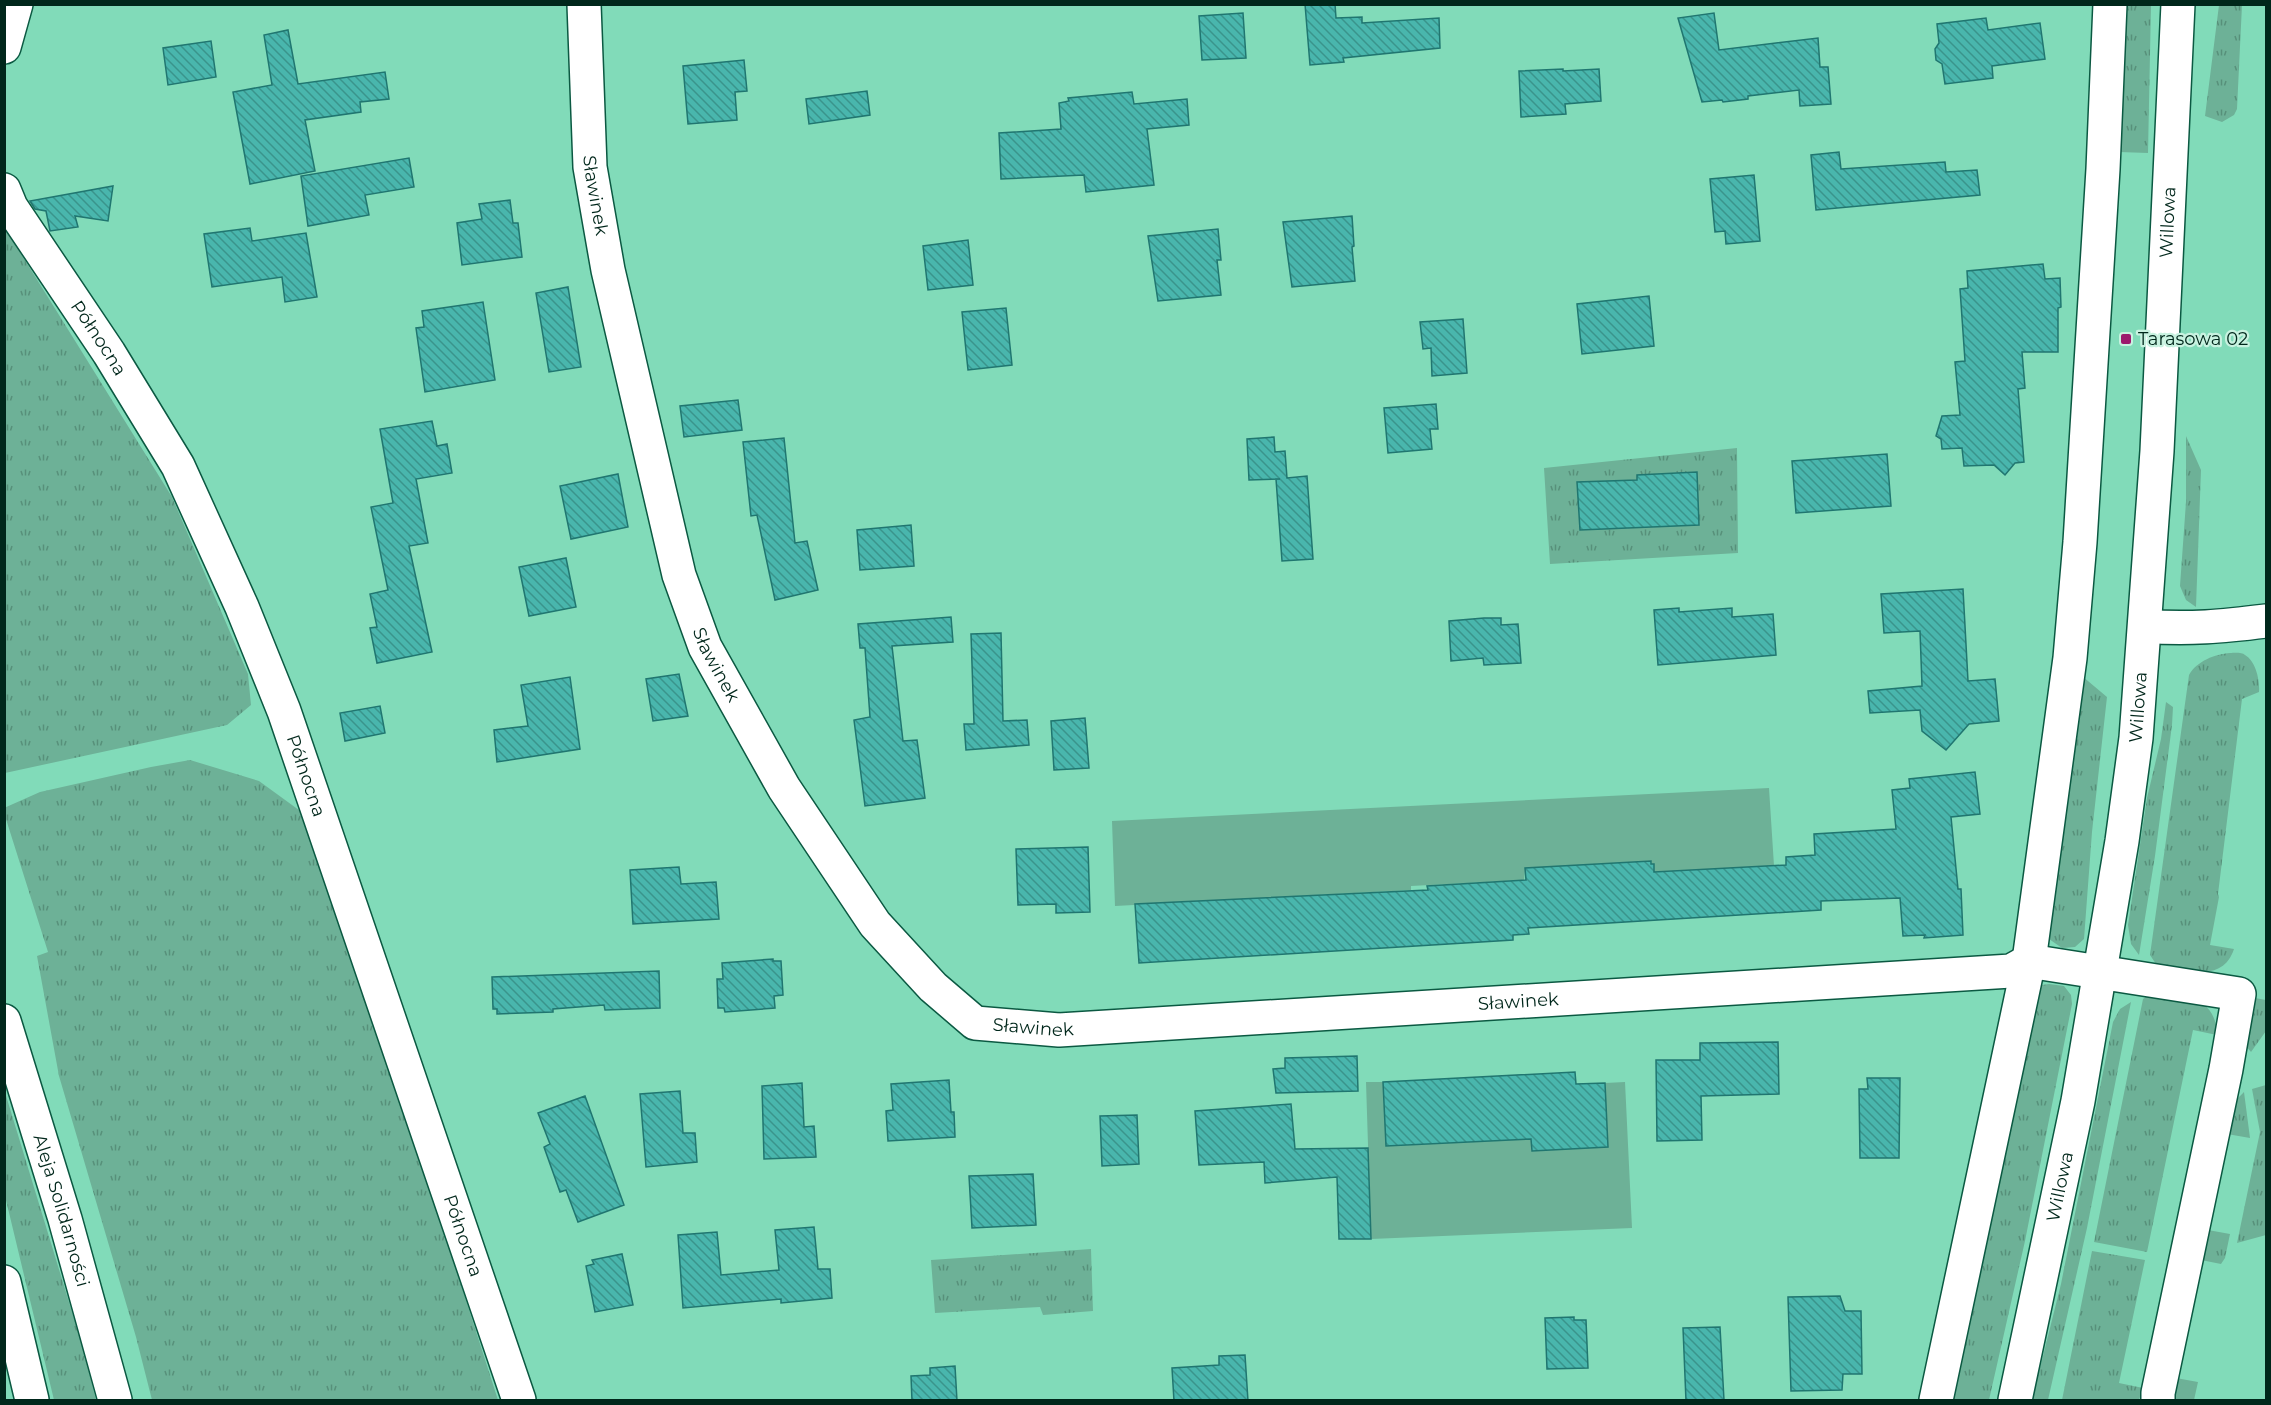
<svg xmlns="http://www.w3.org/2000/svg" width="2271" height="1405" viewBox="0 0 2271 1405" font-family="Montserrat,sans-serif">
<defs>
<pattern id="grass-tufts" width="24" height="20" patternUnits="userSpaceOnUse" patternTransform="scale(1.5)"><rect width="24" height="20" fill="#6db197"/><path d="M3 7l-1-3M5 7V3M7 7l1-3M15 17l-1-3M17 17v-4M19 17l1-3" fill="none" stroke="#57907a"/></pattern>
<pattern id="building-back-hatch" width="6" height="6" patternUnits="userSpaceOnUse" patternTransform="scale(1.5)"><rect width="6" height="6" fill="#49b6ad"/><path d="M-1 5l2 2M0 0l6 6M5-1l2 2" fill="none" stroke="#3a948c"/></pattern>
</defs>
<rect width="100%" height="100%" fill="#81dbb9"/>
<!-- grass -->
<path fill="url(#grass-tufts)" d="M 2125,5 L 2151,5 L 2148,153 L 2119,152 Z
M 2219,5 L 2242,5 L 2237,109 L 2234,115 L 2222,122 L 2205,116 Z
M 5,228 L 172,497 L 248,674 L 251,705 L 227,725 L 5,773 Z
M 2186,436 L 2201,470 L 2196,607 L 2186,600 L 2180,586 L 2186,502 Z
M 1737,448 L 1738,553 L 1550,564 L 1544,468 Z
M 2230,653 C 2234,653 2242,652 2245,655 C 2256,661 2260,681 2259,692 L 2242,699 L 2218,894 L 2219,897 L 2210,945 L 2234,949 C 2222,985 2184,969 2156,964 L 2150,955 L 2189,675 C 2197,661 2215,654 2230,653 Z
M 2082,676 L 2107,697 L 2092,832 L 2084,939 L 2075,947 L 2062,948 L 2049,939 L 2046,933 Z
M 2166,702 L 2173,707 L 2172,725 L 2155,856 L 2139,955 L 2131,944 L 2128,925 L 2147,798 L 2161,739 Z
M 190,760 L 259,781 L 303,813 L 332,882 L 498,1400 L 152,1400 L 136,1337 L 59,1076 L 37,956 L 48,952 L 5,816 L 4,808 L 40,792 L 151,767 Z
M 2049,984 L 2064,986 L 2071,995 L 2072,1004 L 2025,1241 L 1989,1400 L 1951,1400 L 2035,994 L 2042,985 Z
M 2147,996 L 2203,1004 C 2213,1011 2217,1023 2217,1035 L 2193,1030 L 2147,1252 L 2094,1242 L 2143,999 Z
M 2255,998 L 2266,1000 L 2266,1031 L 2251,1052 L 2246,1046 L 2245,1039 Z
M 2131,1002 L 2087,1228 L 2048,1400 L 2032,1400 L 2061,1284 L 2113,1022 L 2120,1009 Z
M 2266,1085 L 2266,1235 L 2237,1243 L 2260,1132 L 2252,1089 Z
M 4,1089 L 83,1348 L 96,1400 L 54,1400 L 5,1196 Z
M 2244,1092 L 2250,1138 L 2227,1134 L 2233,1103 Z
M 2208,1230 L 2230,1234 L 2225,1258 L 2221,1264 L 2201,1260 Z
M 1091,1249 L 1093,1311 L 1043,1315 L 1040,1307 L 935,1313 L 931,1260 Z
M 2092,1251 L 2145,1260 L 2119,1383 L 2143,1388 L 2139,1400 L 2062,1400 Z
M 2176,1378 L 2198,1382 L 2194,1400 L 2171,1400 Z"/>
<!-- garden -->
<path fill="#6db197" d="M 1769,788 L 1774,866 L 1654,872 L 1651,861 L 1525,871 L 1524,880 L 1411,886 L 1411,890 L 1115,906 L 1112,821 Z
M 1366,1082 L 1383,1082 L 1387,1146 L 1531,1139 L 1532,1151 L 1608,1147 L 1605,1083 L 1625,1082 L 1632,1228 L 1371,1239 Z"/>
<!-- building -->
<path fill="url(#building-back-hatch)" stroke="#207670" stroke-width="1.5" d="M 1305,4 L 1335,4 L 1336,18 L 1362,17 L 1362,23 L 1439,18 L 1440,48 L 1343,58 L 1344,62 L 1310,65 Z
M 1243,13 L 1246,58 L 1202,60 L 1199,16 Z
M 1714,13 L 1719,50 L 1818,38 L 1820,67 L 1828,67 L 1831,104 L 1800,106 L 1799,90 L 1748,96 L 1748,99 L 1723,102 L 1722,100 L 1702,102 L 1678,18 Z
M 1986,18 L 1988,30 L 2040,23 L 2045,59 L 1992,66 L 1993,78 L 1945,84 L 1942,64 L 1936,60 L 1935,49 L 1939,43 L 1937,24 Z
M 288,30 L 298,84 L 385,72 L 389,99 L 360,102 L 361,112 L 305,120 L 315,171 L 250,184 L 233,92 L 272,85 L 264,35 Z
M 211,41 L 216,77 L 168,85 L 163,48 Z
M 744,60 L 747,91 L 735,92 L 737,120 L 688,124 L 683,66 Z
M 1563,69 L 1563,71 L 1599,69 L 1601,101 L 1565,104 L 1566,114 L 1521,117 L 1519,71 Z
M 867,91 L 870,115 L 809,124 L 806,99 Z
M 1132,92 L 1134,104 L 1187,99 L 1189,125 L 1147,129 L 1154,185 L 1086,192 L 1084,175 L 1001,179 L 999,133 L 1061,129 L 1059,103 L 1069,101 L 1068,98 Z
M 1839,152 L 1841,169 L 1945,162 L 1946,172 L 1977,170 L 1980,195 L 1816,210 L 1811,155 Z
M 409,158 L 414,187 L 365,195 L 369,215 L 308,226 L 301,176 Z
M 1754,175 L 1760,241 L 1726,244 L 1725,231 L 1715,232 L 1710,179 Z
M 113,186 L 108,221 L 75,216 L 78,227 L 50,231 L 46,211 L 35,209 L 30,201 Z
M 510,200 L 513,223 L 518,223 L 522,257 L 462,265 L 457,223 L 482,219 L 479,204 Z
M 1352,216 L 1354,246 L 1352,247 L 1355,281 L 1292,287 L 1283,222 Z
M 250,228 L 252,241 L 306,233 L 317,297 L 285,302 L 282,277 L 212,287 L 204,234 Z
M 1218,229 L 1221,260 L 1217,260 L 1221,295 L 1158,301 L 1148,236 Z
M 968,240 L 973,285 L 928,290 L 923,246 Z
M 2043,264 L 2045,279 L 2060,278 L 2061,307 L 2058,308 L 2058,352 L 2022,352 L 2025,388 L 2018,389 L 2024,462 L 2015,463 L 2005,475 L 1994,465 L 1964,466 L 1962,448 L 1942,449 L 1941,439 L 1936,436 L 1942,416 L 1960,415 L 1955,362 L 1965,361 L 1960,289 L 1968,288 L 1967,271 Z
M 568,287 L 581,367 L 549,372 L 536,293 Z
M 1649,296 L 1654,346 L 1582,354 L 1577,304 Z
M 483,302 L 495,380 L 425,392 L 416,328 L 424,327 L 422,311 Z
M 1006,308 L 1012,365 L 968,370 L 962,312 Z
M 1463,319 L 1467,373 L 1432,376 L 1431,348 L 1423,349 L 1420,322 Z
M 738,400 L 742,430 L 684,437 L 680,406 Z
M 1436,404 L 1438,429 L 1430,429 L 1432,449 L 1388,453 L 1384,408 Z
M 432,421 L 437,446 L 447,444 L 452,473 L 416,479 L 428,543 L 409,546 L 432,652 L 377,663 L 370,628 L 377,627 L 370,594 L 388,590 L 371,507 L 393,503 L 380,429 Z
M 1274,437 L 1275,452 L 1285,451 L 1287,478 L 1307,476 L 1313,559 L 1282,561 L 1276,479 L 1280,479 L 1249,480 L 1247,439 Z
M 784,438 L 795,543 L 807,541 L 818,590 L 775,600 L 757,515 L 751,516 L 743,442 Z
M 1887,454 L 1891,506 L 1796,513 L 1792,461 Z
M 1697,472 L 1699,525 L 1580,530 L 1577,482 L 1637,480 L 1637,475 Z
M 618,474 L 628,527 L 571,539 L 560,486 Z
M 911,525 L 914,566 L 860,570 L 857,530 Z
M 566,558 L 576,607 L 529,616 L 519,567 Z
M 1963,589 L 1968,681 L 1995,679 L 1999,721 L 1969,724 L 1946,750 L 1922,731 L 1920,710 L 1870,713 L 1868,691 L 1922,686 L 1920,631 L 1884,633 L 1881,594 Z
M 1679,608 L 1679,612 L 1732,608 L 1732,617 L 1773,614 L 1776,655 L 1658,665 L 1654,610 Z
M 951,617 L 953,642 L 892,646 L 903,741 L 917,740 L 925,798 L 865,806 L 854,720 L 870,717 L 865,648 L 860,648 L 858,624 Z
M 1484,618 L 1501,618 L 1501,625 L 1518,624 L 1521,663 L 1484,665 L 1483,658 L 1451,661 L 1449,621 Z
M 1001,633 L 1003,721 L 1027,720 L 1029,745 L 966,750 L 964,724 L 974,724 L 971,634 Z
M 679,674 L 688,716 L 653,721 L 646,679 Z
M 570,677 L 580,749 L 497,762 L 494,730 L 528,726 L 521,685 Z
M 380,706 L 385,733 L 345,741 L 340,713 Z
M 1085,718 L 1089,768 L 1054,770 L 1051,721 Z
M 1975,772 L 1980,814 L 1951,817 L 1958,889 L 1961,889 L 1963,935 L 1924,938 L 1925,935 L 1903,936 L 1900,898 L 1821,901 L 1821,910 L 1528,928 L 1529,934 L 1513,935 L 1513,940 L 1139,963 L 1135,904 L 1428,890 L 1427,886 L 1526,880 L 1525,868 L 1651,861 L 1651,864 L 1654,864 L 1654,872 L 1786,865 L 1786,857 L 1815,855 L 1814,834 L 1896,829 L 1892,790 L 1910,788 L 1909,779 Z
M 1088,847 L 1090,912 L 1056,913 L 1056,904 L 1018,905 L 1016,849 Z
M 679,867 L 681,884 L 716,882 L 719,919 L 633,924 L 630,870 Z
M 773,959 L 773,961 L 781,961 L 783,995 L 774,996 L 775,1008 L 725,1012 L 724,1008 L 718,1008 L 717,979 L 723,979 L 722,963 Z
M 659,971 L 660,1008 L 605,1010 L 604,1005 L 553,1009 L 553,1012 L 497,1014 L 497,1009 L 493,1009 L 492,977 Z
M 1778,1042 L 1779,1094 L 1701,1096 L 1702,1140 L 1657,1141 L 1656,1060 L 1700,1060 L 1700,1043 Z
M 1357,1056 L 1358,1091 L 1276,1093 L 1273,1069 L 1285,1068 L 1285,1058 Z
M 1575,1072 L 1576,1084 L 1605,1083 L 1608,1147 L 1532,1151 L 1531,1139 L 1386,1146 L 1383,1082 Z
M 1867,1078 L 1900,1078 L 1899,1158 L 1860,1158 L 1859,1089 L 1868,1089 Z
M 949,1080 L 951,1112 L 954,1112 L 955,1137 L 888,1141 L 886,1111 L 893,1110 L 891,1084 Z
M 802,1083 L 804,1127 L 814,1126 L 816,1157 L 764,1159 L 762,1086 Z
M 680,1091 L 683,1133 L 695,1133 L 697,1162 L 646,1167 L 640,1094 Z
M 585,1096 L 624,1205 L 578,1222 L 566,1190 L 560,1192 L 544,1147 L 550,1144 L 538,1113 Z
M 1291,1104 L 1295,1149 L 1368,1148 L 1371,1239 L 1339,1239 L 1337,1177 L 1265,1183 L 1264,1162 L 1199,1165 L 1195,1111 Z
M 1137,1115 L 1139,1164 L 1102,1166 L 1100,1116 Z
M 1033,1174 L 1036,1225 L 972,1228 L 969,1176 Z
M 814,1227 L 818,1269 L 830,1269 L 832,1298 L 781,1303 L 781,1299 L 683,1308 L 678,1235 L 717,1232 L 721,1275 L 779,1270 L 775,1230 Z
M 622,1254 L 633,1305 L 595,1312 L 586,1266 L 594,1264 L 592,1260 Z
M 1840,1296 L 1845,1311 L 1861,1311 L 1862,1374 L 1843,1374 L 1842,1390 L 1791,1391 L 1788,1297 Z
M 1574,1317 L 1574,1320 L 1586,1320 L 1588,1368 L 1547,1369 L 1545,1318 Z
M 1720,1327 L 1724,1400 L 1686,1401 L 1683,1328 Z
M 1245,1355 L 1248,1401 L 1174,1401 L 1172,1368 L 1219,1365 L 1219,1356 Z
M 955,1366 L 957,1401 L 912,1401 L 911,1376 L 930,1375 L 930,1368 Z"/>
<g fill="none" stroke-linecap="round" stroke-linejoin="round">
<defs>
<g id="minor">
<path id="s1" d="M 584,4 L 590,167 L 608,270 L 679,575 L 705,647 L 784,788 L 875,924 L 933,987 L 975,1023 L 1059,1030 L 2011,971 L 2029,961 L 2239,994 L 2226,1069 L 2158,1393 L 2158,1400"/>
<path d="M 4,47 L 16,4"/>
<path id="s2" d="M 4,190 L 11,207 L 109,353 L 178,466 L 242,607 L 284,711 L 519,1400"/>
<path d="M 2145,626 C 2187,630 2225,626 2266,621"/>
<path d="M 1936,1400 L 2029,961 L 2070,658 L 2080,542 L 2103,169 L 2110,4"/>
</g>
<g id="tertiary">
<path id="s3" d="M 2015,1400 L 2078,1101 L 2122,841 L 2136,738 L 2157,451 L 2178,4"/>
</g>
<g id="primary">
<path id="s4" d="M 4,1021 L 65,1219 L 115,1400"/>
<path d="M 4,1282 L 32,1400"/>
</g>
</defs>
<!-- minor casing -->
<use href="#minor" stroke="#0b5942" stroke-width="36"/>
<!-- tertiary casing -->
<use href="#tertiary" stroke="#0b5942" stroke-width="36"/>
<!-- primary casing -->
<use href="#primary" stroke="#0b5942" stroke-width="36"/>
<!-- minor -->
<use href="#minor" stroke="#fff" stroke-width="33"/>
<!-- tertiary -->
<use href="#tertiary" stroke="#fff" stroke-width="33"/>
<!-- primary -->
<use href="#primary" stroke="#fff" stroke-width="33"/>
</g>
<!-- markers -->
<rect fill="#9c1a6d" stroke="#c8f2e0" stroke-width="2" x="2120" y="333" width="12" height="12" rx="3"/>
<g text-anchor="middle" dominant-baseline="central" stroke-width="4.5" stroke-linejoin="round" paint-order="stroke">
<!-- street labels -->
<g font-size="18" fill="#00271b" stroke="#c8f2e0">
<text stroke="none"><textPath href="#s1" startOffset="192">Sławinek</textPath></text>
<text stroke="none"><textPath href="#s3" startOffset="1190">Willowa</textPath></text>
<text stroke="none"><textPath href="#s2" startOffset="176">Północna</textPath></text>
<text stroke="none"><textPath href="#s1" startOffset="678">Sławinek</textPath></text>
<text stroke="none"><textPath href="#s3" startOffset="704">Willowa</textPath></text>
<text stroke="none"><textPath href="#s2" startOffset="662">Północna</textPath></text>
<text stroke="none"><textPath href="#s1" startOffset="1668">Sławinek</textPath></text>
<text stroke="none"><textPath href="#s1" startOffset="1182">Sławinek</textPath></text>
<text stroke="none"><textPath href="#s3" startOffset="218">Willowa</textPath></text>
<text stroke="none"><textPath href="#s4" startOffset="198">Aleja Solidarności</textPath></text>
<text stroke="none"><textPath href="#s2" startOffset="1148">Północna</textPath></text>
</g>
<!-- poi labels -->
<g font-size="18" fill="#00271b" stroke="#c8f2e0" text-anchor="start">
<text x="2138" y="339">Tarasowa 02</text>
</g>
</g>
<!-- border -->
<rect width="2271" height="1405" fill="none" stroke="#00271b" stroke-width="12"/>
</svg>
